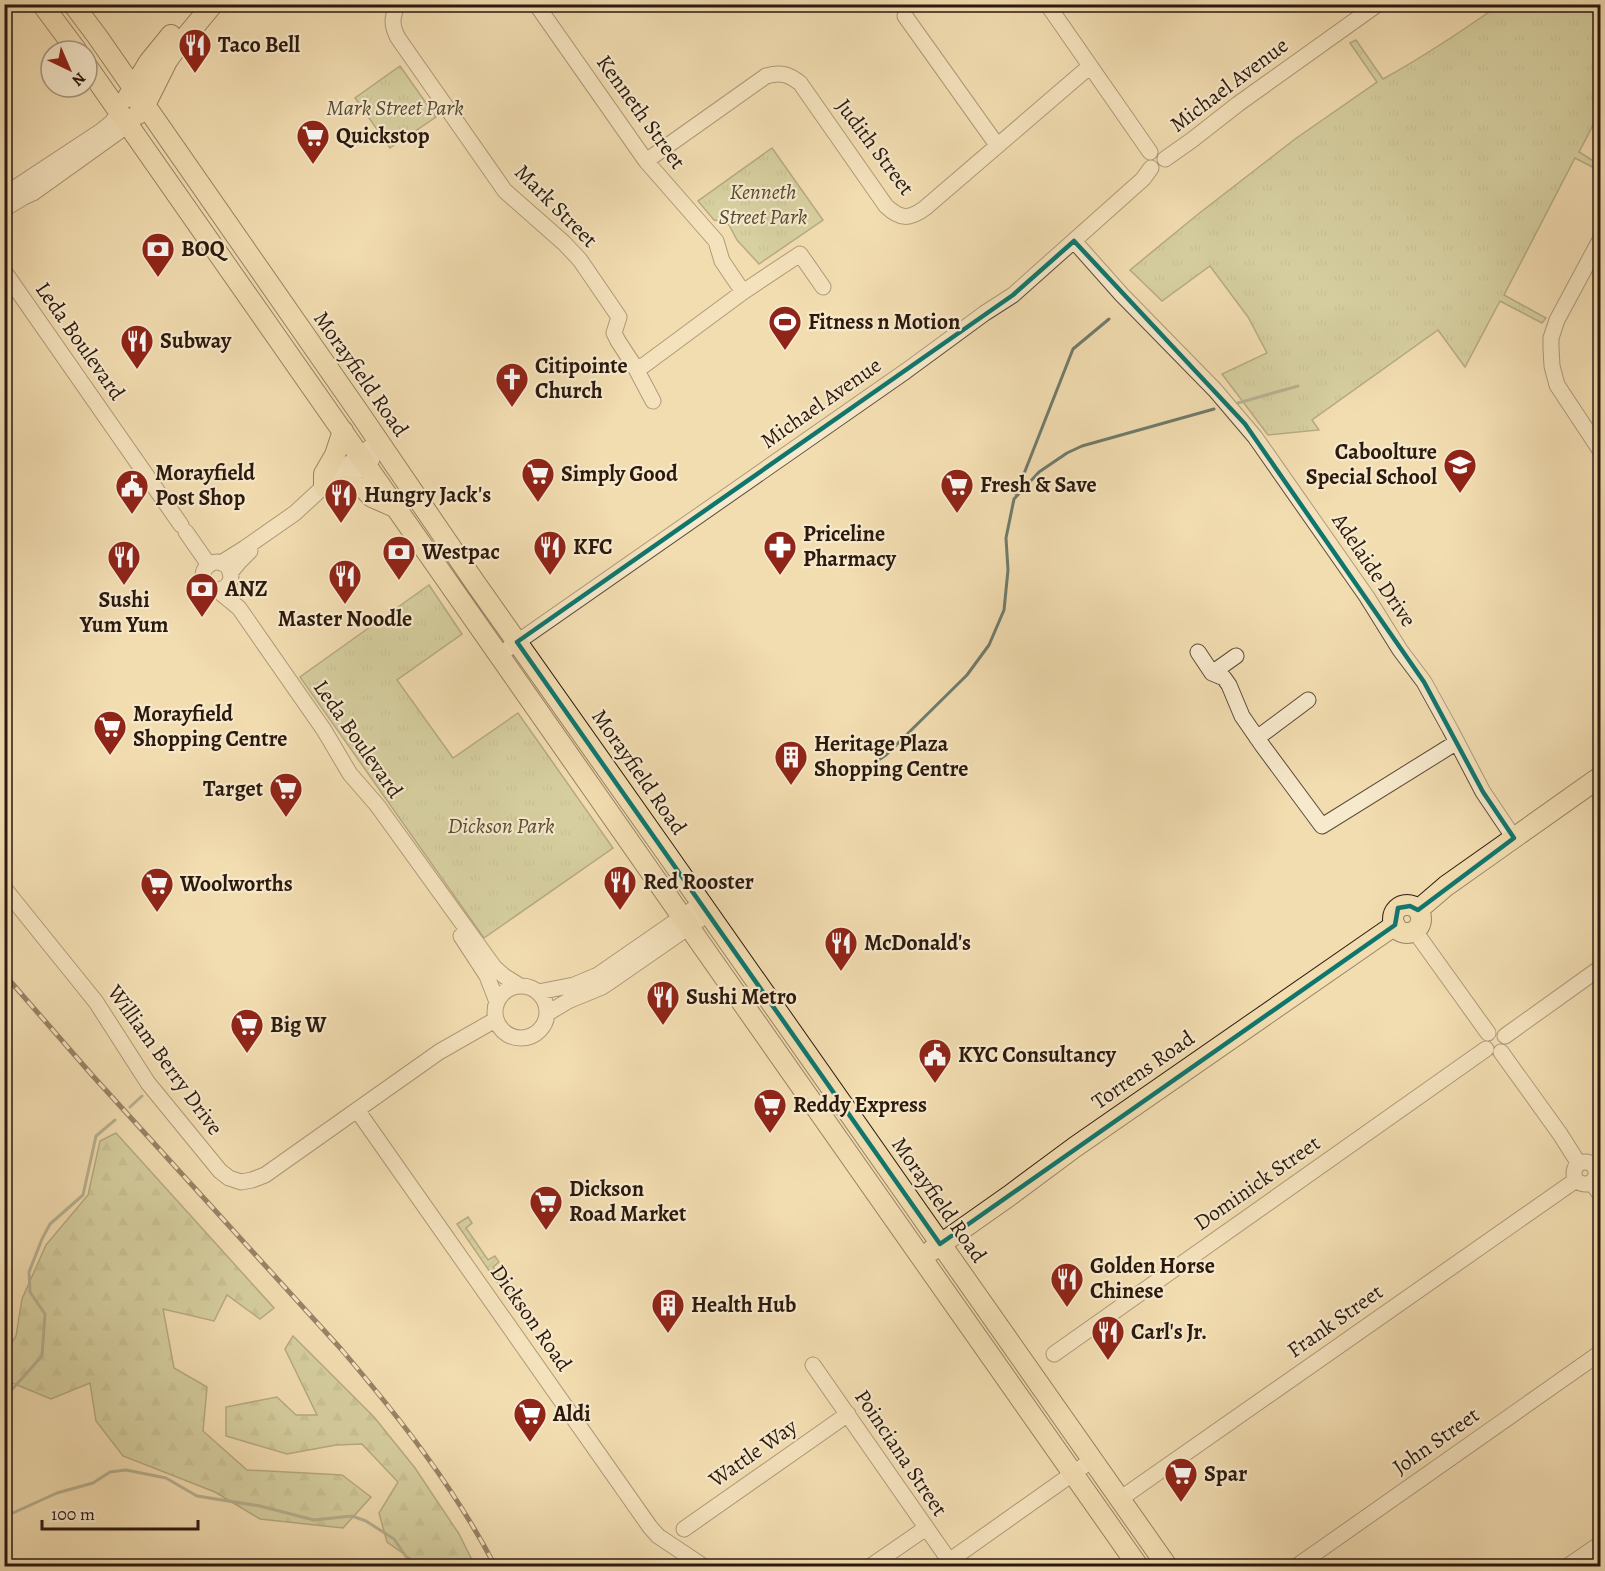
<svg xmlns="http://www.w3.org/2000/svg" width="1605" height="1571" viewBox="0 0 1605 1571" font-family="Alegreya,serif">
<defs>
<pattern id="forest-firs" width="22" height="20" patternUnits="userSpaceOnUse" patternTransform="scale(1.5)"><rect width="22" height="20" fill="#b7c28e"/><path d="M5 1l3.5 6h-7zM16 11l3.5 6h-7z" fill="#9ea679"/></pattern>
<pattern id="park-tufts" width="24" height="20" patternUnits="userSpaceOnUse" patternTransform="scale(1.5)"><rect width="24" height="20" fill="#b7c28e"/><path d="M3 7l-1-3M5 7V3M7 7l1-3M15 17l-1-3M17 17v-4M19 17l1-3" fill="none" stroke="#9ea679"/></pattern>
<pattern id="garden-furrows" width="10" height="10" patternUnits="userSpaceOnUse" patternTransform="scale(1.5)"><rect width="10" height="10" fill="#b7c28e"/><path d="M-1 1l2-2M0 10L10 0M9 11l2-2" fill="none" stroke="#9ea679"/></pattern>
</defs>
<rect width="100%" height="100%" fill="#f2ddb1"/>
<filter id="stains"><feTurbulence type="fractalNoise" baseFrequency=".00333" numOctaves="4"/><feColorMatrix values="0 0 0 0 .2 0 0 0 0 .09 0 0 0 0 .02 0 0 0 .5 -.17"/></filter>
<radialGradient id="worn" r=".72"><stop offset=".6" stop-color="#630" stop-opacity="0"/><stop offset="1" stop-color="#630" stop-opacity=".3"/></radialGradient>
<!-- forest -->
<path fill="url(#forest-firs)" stroke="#716e4e" stroke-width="1.5" d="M 116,1133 L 274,1308 L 260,1319 L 227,1295 L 214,1321 L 163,1309 L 174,1368 L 207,1387 L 203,1431 L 247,1470 L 342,1475 L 371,1497 L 343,1528 L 260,1519 L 215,1492 L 123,1456 L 96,1421 L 90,1383 L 51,1399 L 5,1380 L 5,1354 L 16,1336 L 22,1299 L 46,1245 L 88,1195 L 100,1141 Z
M 293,1336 L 374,1417 L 415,1468 L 459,1534 L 475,1566 L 421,1566 L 387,1542 L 379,1513 L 398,1482 L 362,1444 L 336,1445 L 287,1454 L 226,1436 L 226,1407 L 277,1397 L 296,1415 L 317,1415 L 285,1349 Z"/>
<!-- park -->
<path fill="url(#park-tufts)" stroke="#716e4e" stroke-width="1.5" d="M 1499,5 L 1600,5 L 1600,112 L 1579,152 L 1600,165 L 1600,171 L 1575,158 L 1504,295 L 1546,318 L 1542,323 L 1500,301 L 1465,367 L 1438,330 L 1312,420 L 1319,430 L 1268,435 L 1222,374 L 1267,353 L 1248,317 L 1210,266 L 1162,301 L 1130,270 L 1197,215 L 1295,139 L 1377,82 L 1350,43 L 1356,40 L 1383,79 C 1423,57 1462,31 1499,5 Z
M 400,66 L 436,117 L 390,148 L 355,98 Z
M 772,148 L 823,220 L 759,264 L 737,240 L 729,225 L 721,221 L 714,220 L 698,201 Z
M 429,585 L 462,634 L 397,680 L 453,758 L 518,713 L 613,848 L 484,938 L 300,677 Z"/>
<!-- garden -->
<path fill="url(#garden-furrows)" stroke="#716e4e" stroke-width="1.5" d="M 468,1217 L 472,1223 L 466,1228 L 488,1260 L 495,1256 L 499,1262 L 493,1267 L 515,1298 L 510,1301 L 457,1224 Z"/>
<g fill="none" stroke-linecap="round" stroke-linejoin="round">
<!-- stream -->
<path stroke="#6f7b6b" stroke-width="3" d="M 1238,403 L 1298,386
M 1016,494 L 1073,349 L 1109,319
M 874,763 L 886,755 L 967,675 L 989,645 L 1004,610 L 1008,570 L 1006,538 L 1014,499 L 1039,472 L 1067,453 L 1082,446 L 1214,409
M 130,1107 L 142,1096
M 7,1395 L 42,1356 L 45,1314 L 30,1292 L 29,1272 L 42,1239 L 50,1224 L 83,1195 L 96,1136 L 115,1120
M 4,1517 L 57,1493 L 93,1483 L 110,1472 L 126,1470 L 166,1478 L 197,1496 L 260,1506 L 314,1520 L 352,1516 L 366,1521 L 394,1539 L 407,1558 L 407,1566"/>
<defs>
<path id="minor" d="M 397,4 C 392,19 391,24 398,38 L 505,191 L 564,243 L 580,260 L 619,317 L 614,333 L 618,341 L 635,367 L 643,366 L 743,292 L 800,254 L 823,287
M 536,4 L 646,161 L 716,241 L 722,261 L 743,292
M 1047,4 L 1150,152
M 905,16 L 997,145
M 1165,159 L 1192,140 L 1238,104 L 1378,4
M 646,161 L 766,76 C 781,72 788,74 800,83 L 886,206 C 900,219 909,220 925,208 L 1089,67
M 4,195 L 101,131 L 112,122 L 119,112
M 4,209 L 24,197 L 33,193 L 128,125
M 1600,240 L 1557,320 L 1551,338 L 1551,348 L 1552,366 L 1557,385 L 1600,450
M 1074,241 L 1122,295 L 1215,390 L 1255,437 L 1367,597 L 1400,650 L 1424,682 L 1450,729 L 1483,792 L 1514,838
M 4,271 L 181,525
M 635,367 L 653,401
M 335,490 L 372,459
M 186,532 L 209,565
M203 576a14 14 0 1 1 28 0a14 14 0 1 1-28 0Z
M 221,563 L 245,548 L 295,513 L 347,465 L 378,441
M 230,573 L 239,562 L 250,551
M 217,590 L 239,608 L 324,730 L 350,774 L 377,805 L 494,967 L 504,976 L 520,986
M 1198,652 L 1212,673 L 1224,678 L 1229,685 L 1242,716 L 1262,745 L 1322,826 L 1457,742
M 499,655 L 906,371 L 985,313 L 1013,295 L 1143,179 L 1151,168
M 1212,673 L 1236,656
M 1257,738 L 1308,700
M 4,888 L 96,1002 L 148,1083 L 220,1171 L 229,1178 L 241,1182 L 252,1180 L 265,1175 L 439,1052 L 495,1020
M 1414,930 L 1488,1033
M 461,936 L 487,976 L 497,1002
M495 1012a26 26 0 1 1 52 0a26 26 0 1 1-52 0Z
M 538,992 L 574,985 L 598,975 L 702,903
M 548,1013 L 568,1001 L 602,987 L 611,981 L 709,913
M 1505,1036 L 1600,968
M 1501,1052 L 1560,1134 L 1579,1164
M 357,1110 L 650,1527 L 658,1536 L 703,1566
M1574 1173a11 11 0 1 1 22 0a11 11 0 1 1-22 0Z
M 1591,1182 L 1600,1194
M 1054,1354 L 1486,1049
M 813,1365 L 953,1566
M 1120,1499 L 1576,1180
M 684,1529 L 848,1414
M 949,1561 L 1092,1460
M 871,1566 L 926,1528
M 1297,1566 L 1600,1353
M 1568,1566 L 1600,1544"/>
<path id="major" d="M 42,4 L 77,51
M 73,4 L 97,36 L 360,414 L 476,584 L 664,850 L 1167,1566
M 87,66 L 701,944 L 1138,1566
M 128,97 L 149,62 L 171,35
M 138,114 L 145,105 L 167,61 L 174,51 L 213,4
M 324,487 L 324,474 L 335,455 L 343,431
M 338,488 L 346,486 L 359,487 L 364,489 L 372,497 L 397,508
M1393 919a14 14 0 1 1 28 0a14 14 0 1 1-28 0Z
M 1418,910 L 1446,886 L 1600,777
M 931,1251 L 1009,1196 L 1075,1147 L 1395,925"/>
</defs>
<!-- minor casing -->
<use href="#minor" stroke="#5d4a37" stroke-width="17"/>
<!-- major casing -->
<use href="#major" stroke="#2b190e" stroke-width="22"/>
<!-- minor -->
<use href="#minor" stroke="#f7e9cc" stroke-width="15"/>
<!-- major -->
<use href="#major" stroke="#f2ddb1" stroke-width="20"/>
<defs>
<path id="rail" d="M 4,974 L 92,1075 L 341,1349 C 399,1417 454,1487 495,1566"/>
</defs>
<!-- rail casing -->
<use href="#rail" stroke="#2b190e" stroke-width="5"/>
<!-- rail -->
<use href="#rail" stroke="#f7e9cc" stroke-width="3" stroke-dasharray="9" stroke-linecap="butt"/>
</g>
<!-- marked area -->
<path d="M0 0H1605V1571H0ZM 1074,241 L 1245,424 L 1424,682 L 1483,792 L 1514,838 L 1418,910 L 1410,906 L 1398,908 L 1395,925 L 940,1244 L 517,642 L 1013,295 Z" fill="#f2ddb1" fill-opacity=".55" fill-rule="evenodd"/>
<path fill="none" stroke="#0f766e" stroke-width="4.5" stroke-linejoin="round" d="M 1074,241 L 1245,424 L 1424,682 L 1483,792 L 1514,838 L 1418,910 L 1410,906 L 1398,908 L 1395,925 L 940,1244 L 517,642 L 1013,295 Z"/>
<!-- icons -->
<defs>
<symbol id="restaurant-pin" viewBox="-11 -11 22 30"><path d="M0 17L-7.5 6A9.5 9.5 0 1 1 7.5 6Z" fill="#8f2418" stroke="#f7e9cc"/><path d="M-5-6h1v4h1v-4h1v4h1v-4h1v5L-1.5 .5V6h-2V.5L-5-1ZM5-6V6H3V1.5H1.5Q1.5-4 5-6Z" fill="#fff"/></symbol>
<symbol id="supermarket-pin" viewBox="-11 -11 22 30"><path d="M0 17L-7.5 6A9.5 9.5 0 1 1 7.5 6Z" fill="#8f2418" stroke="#f7e9cc"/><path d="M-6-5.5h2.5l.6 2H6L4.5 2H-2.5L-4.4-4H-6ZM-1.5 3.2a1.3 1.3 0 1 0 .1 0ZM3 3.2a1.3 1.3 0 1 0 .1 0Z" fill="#fff"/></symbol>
<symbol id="bank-pin" viewBox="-11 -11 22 30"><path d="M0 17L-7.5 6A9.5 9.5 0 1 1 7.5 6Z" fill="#8f2418" stroke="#f7e9cc"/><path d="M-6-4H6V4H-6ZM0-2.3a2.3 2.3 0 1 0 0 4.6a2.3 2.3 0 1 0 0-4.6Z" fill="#fff"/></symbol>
<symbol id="stadium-pin" viewBox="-11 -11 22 30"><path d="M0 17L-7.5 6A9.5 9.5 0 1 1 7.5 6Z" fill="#8f2418" stroke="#f7e9cc"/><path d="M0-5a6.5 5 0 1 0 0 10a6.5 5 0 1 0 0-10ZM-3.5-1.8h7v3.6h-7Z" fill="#fff"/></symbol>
<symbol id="church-pin" viewBox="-11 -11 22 30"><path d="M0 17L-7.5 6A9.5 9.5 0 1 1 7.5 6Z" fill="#8f2418" stroke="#f7e9cc"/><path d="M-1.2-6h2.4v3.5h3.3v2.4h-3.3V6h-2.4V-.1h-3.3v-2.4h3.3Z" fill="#fff"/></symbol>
<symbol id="school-pin" viewBox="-11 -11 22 30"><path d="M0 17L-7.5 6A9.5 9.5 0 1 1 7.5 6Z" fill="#8f2418" stroke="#f7e9cc"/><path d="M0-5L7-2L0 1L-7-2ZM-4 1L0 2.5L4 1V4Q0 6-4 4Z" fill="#fff"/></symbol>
<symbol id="civic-pin" viewBox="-11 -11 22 30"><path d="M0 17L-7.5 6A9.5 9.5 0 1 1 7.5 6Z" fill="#8f2418" stroke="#f7e9cc"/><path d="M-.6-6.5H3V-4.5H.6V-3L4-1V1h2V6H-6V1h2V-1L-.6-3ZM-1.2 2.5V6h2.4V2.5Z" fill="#fff"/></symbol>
<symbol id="pharmacy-pin" viewBox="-11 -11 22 30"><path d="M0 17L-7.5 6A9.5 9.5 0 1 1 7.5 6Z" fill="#8f2418" stroke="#f7e9cc"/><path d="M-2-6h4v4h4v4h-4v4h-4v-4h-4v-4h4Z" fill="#fff"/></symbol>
<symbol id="building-pin" viewBox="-11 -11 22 30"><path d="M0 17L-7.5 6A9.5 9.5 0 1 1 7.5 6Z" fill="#8f2418" stroke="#f7e9cc"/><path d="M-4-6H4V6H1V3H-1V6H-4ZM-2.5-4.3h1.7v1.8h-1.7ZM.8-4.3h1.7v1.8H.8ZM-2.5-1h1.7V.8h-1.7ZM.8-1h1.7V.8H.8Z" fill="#fff"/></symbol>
</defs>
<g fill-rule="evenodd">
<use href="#restaurant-pin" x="176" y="26" width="38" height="52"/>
<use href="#supermarket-pin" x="294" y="117" width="38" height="52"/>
<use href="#bank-pin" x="139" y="230" width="38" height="52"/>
<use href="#stadium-pin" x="766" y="303" width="38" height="52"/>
<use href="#restaurant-pin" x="118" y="322" width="38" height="52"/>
<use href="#church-pin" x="493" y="360" width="38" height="52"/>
<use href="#school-pin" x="1441" y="446" width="38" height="52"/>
<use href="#supermarket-pin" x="519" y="455" width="38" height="52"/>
<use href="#supermarket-pin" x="938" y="466" width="38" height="52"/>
<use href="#civic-pin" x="113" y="467" width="38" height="52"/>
<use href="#restaurant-pin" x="322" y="476" width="38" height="52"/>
<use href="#restaurant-pin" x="531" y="528" width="38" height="52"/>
<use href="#pharmacy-pin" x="761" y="528" width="38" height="52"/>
<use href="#bank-pin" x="380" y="533" width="38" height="52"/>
<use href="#restaurant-pin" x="105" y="538" width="38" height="52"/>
<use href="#restaurant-pin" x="326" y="557" width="38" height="52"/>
<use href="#bank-pin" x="183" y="570" width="38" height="52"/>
<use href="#supermarket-pin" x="91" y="708" width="38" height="52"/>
<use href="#building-pin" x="772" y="738" width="38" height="52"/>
<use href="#supermarket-pin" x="267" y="770" width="38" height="52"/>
<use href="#restaurant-pin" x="601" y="863" width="38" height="52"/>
<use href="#supermarket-pin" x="138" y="865" width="38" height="52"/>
<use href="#restaurant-pin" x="822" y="924" width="38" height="52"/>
<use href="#restaurant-pin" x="644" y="978" width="38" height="52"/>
<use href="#supermarket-pin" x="228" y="1006" width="38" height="52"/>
<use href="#civic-pin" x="916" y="1036" width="38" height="52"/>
<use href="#supermarket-pin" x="751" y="1086" width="38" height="52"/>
<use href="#supermarket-pin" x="527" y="1183" width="38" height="52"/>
<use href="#restaurant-pin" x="1048" y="1260" width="38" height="52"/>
<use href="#building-pin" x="649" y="1286" width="38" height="52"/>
<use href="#restaurant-pin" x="1089" y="1313" width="38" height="52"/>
<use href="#supermarket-pin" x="511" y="1395" width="38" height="52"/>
<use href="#supermarket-pin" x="1162" y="1455" width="38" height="52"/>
</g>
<g text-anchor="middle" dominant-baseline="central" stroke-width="4.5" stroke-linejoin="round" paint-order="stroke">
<!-- poi labels -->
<g font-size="22" font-weight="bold" fill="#2b190e" stroke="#f7e9cc" text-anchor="start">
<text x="218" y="45">Taco Bell</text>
<text x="336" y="136">Quickstop</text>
<text x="181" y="249">BOQ</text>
<text x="808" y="322">Fitness n Motion</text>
<text x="160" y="341">Subway</text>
<text x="535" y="366">Citipointe<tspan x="535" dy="25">Church</tspan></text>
<text x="1437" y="452" text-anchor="end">Caboolture<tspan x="1437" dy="25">Special School</tspan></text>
<text x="155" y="473">Morayfield<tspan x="155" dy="25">Post Shop</tspan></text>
<text x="561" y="474">Simply Good</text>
<text x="980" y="485">Fresh &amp; Save</text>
<text x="364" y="495">Hungry Jack's</text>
<text x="803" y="534">Priceline<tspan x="803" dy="25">Pharmacy</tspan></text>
<text x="573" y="547">KFC</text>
<text x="422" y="552">Westpac</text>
<text x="225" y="589">ANZ</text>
<text x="124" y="600" text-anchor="middle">Sushi<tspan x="124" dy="25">Yum Yum</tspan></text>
<text x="345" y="619" text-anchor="middle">Master Noodle</text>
<text x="133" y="714">Morayfield<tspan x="133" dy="25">Shopping Centre</tspan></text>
<text x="814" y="744">Heritage Plaza<tspan x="814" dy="25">Shopping Centre</tspan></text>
<text x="263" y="789" text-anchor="end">Target</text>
<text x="643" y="882">Red Rooster</text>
<text x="180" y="884">Woolworths</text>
<text x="864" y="943">McDonald's</text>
<text x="686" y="997">Sushi Metro</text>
<text x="270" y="1025">Big W</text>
<text x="958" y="1055">KYC Consultancy</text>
<text x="793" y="1105">Reddy Express</text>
<text x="569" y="1189">Dickson<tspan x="569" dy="25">Road Market</tspan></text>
<text x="1090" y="1266">Golden Horse<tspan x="1090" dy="25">Chinese</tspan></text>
<text x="691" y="1305">Health Hub</text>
<text x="1131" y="1332">Carl's Jr.</text>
<text x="553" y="1414">Aldi</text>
<text x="1204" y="1474">Spar</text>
</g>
<!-- street labels -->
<g font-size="22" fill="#2b190e" stroke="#f7e9cc">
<text transform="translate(1229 85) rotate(-37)">Michael Avenue</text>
<text transform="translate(641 112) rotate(54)">Kenneth Street</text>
<text transform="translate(875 147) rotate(53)">Judith Street</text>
<text transform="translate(556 206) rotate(45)">Mark Street</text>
<text transform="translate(80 341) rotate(55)">Leda Boulevard</text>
<text transform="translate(361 374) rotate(55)">Morayfield Road</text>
<text transform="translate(821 403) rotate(-35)">Michael Avenue</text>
<text transform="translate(1374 570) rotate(56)">Adelaide Drive</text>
<text transform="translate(358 739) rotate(55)">Leda Boulevard</text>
<text transform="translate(639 772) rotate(55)">Morayfield Road</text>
<text transform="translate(165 1060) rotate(54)">William Berry Drive</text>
<text transform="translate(1143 1070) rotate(-35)">Torrens Road</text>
<text transform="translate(1257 1183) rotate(-35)">Dominick Street</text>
<text transform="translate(939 1200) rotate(55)">Morayfield Road</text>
<text transform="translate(531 1318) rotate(55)">Dickson Road</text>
<text transform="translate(1335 1321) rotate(-35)">Frank Street</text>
<text transform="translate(1436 1441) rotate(-35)">John Street</text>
<text transform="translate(753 1453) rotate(-35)">Wattle Way</text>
<text transform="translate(901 1453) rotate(56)">Poinciana Street</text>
</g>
<!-- park labels -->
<g font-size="22" font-style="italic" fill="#554c34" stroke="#f7e9cc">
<text x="395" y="108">Mark Street Park</text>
<text x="763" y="192">Kenneth<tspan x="763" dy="25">Street Park</tspan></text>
<text x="501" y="826">Dickson Park</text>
</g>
</g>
<!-- margin -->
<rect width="1605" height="1571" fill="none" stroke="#f2ddb1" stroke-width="24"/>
<rect x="6" y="6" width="1593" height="1559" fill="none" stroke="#2b190e" stroke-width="3"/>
<rect x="12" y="12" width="1581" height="1547" fill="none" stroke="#2b190e" stroke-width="1.5"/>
<!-- north arrow -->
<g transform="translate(69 69) rotate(136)"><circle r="28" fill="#f7e9cc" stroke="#a59680" stroke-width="1.5"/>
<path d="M0-4.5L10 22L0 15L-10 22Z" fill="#8f2418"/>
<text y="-9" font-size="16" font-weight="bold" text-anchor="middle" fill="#2b190e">N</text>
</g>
<!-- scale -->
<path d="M42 1520v9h156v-9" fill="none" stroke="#2b190e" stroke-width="3"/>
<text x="51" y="1520" font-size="18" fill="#2b190e" stroke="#f7e9cc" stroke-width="4.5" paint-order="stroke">100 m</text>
<rect width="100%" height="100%" filter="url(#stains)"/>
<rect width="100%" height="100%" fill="url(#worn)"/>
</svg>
